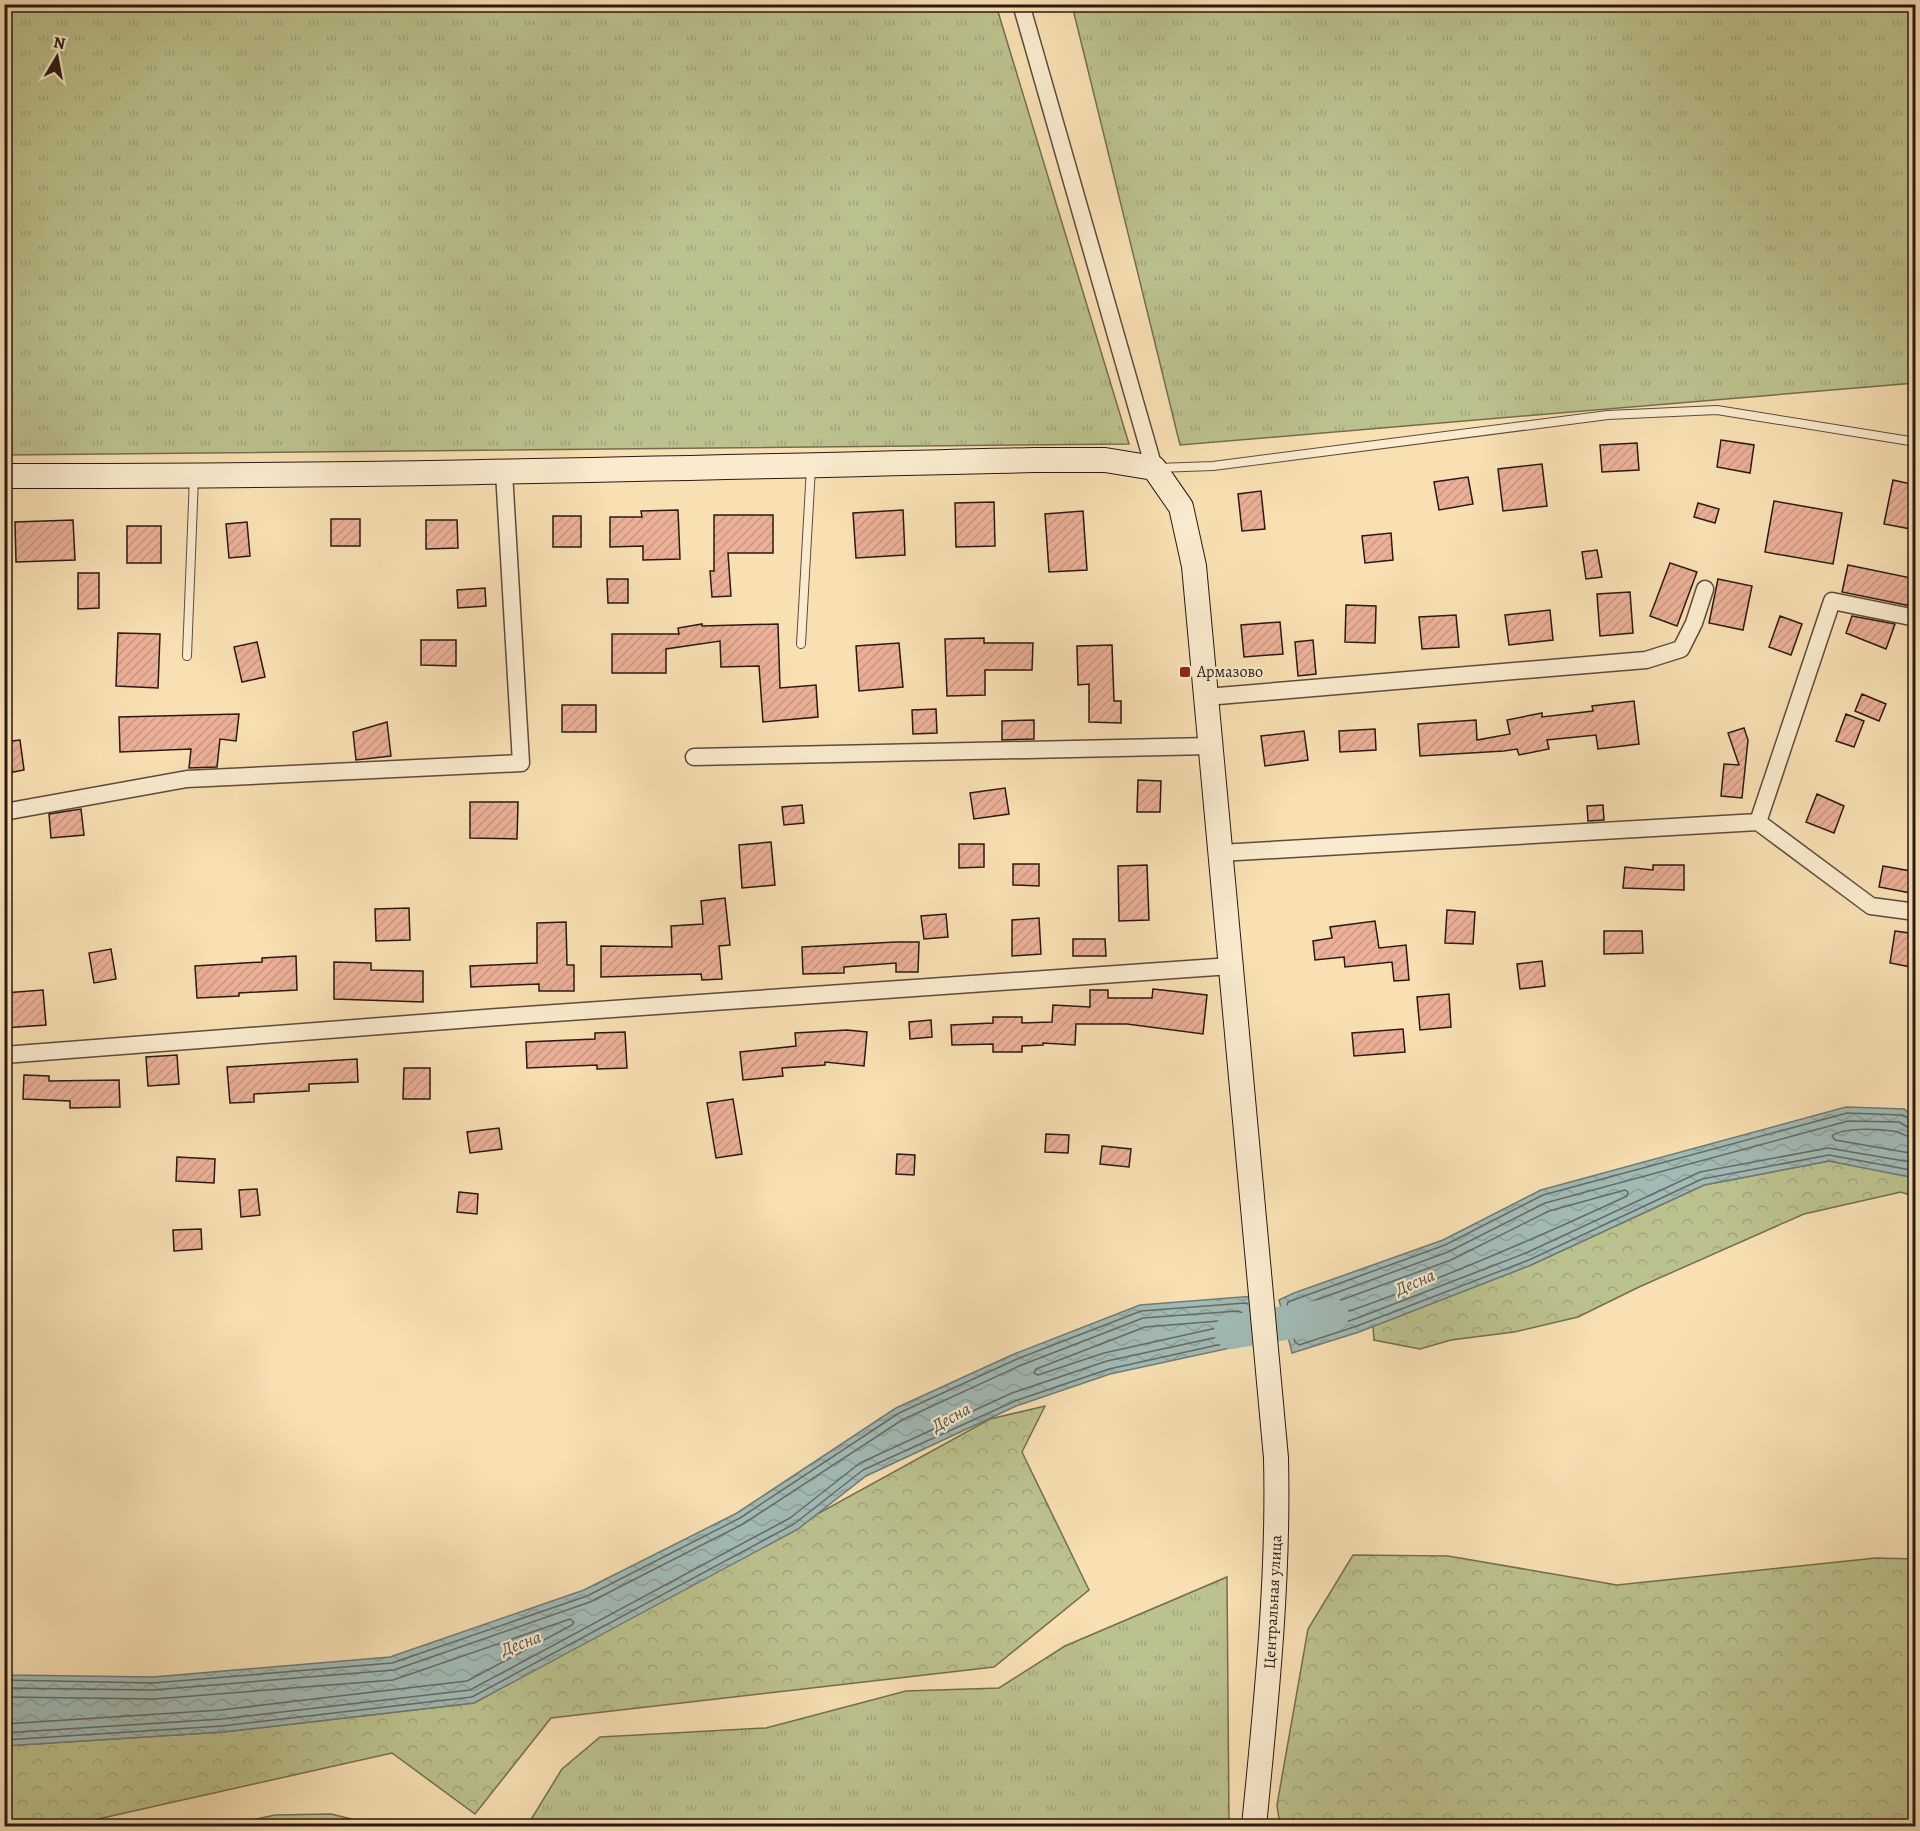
<svg xmlns="http://www.w3.org/2000/svg" width="1920" height="1831" viewBox="0 0 1920 1831" font-family="Alegreya,serif">
<defs>
<pattern id="grass-tufts" width="24" height="20" patternUnits="userSpaceOnUse" patternTransform="scale(1.5)"><rect width="24" height="20" fill="#bcc28e"/><path d="M3 7l-1-3M5 7V3M7 7l1-3M15 17l-1-3M17 17v-4M19 17l1-3" fill="none" stroke="#a2a67a"/></pattern>
<pattern id="forest-crowns" width="20" height="18" patternUnits="userSpaceOnUse" patternTransform="scale(1.5)"><rect width="20" height="18" fill="#bcc28e"/><path d="M2 6a3 3 0 1 1 6 0M12 15a3 3 0 1 1 6 0" fill="none" stroke="#a2a67a"/></pattern>
<pattern id="water-waves" width="16" height="10" patternUnits="userSpaceOnUse" patternTransform="scale(1.5)"><rect width="16" height="10" fill="#a1bbb6"/><path d="M0 5q4-4 8 0t8 0" fill="none" stroke="#8ba09c"/></pattern>
<pattern id="building-hatch" width="6" height="6" patternUnits="userSpaceOnUse" patternTransform="scale(1.5)"><rect width="6" height="6" fill="#ebb097"/><path d="M-1 1l2-2M0 6l6-6M5 7l2-2" fill="none" stroke="#ca9781"/></pattern>
</defs>
<rect width="100%" height="100%" fill="#f8e0b3"/>
<filter id="stains"><feTurbulence type="fractalNoise" baseFrequency=".00333" numOctaves="4"/><feColorMatrix values="0 0 0 0 .2 0 0 0 0 .09 0 0 0 0 .02 0 0 0 .5 -.17"/></filter>
<radialGradient id="worn" r=".72"><stop offset=".6" stop-color="#630" stop-opacity="0"/><stop offset="1" stop-color="#630" stop-opacity=".3"/></radialGradient>
<!-- grass -->
<path fill="url(#grass-tufts)" stroke="#736e50" stroke-width="1.5" d="M 4,5 L 996,5 L 1129,444 L 5,455 Z
M 1072,5 L 1915,5 L 1915,383 L 1180,445 Z
M 1227,1577 L 1229,1826 L 527,1826 L 562,1769 L 600,1737 L 766,1728 L 906,1691 L 999,1688 L 1065,1646 Z
M 331,1814 L 380,1826 L 224,1826 L 275,1815 Z"/>
<!-- forest -->
<path fill="url(#forest-crowns)" stroke="#736e50" stroke-width="1.5" d="M 1829,1161 L 1912,1176 L 1915,1178 L 1915,1197 L 1901,1192 L 1804,1214 L 1639,1287 L 1578,1317 L 1514,1332 L 1451,1340 L 1420,1349 L 1374,1340 L 1373,1326 L 1531,1265 L 1704,1185 Z
M 1045,1406 L 1022,1452 L 1089,1590 L 994,1667 L 551,1718 L 475,1814 L 392,1753 L 67,1826 L 5,1826 L 4,1746 L 223,1732 L 474,1703 L 990,1419 Z
M 1353,1555 L 1448,1556 L 1617,1585 L 1876,1558 L 1915,1559 L 1915,1826 L 1280,1826 L 1277,1805 L 1308,1629 Z"/>
<!-- water -->
<path fill="url(#water-waves)" stroke="#717a75" stroke-width="1.5" d="M 1846,1107 L 1904,1109 L 1915,1117 L 1915,1178 L 1829,1161 L 1704,1185 L 1531,1265 L 1359,1332 L 1292,1353 L 1279,1300 L 1294,1293 L 1443,1240 L 1541,1190 Z
M 1254,1296 L 1258,1342 L 1110,1374 L 1016,1406 L 866,1476 L 798,1529 L 474,1703 L 223,1732 L 4,1746 L 4,1673 L 9,1675 L 153,1677 L 390,1657 L 584,1590 L 737,1513 L 896,1408 L 1014,1354 L 1140,1305 Z"/>
<g fill="none" stroke-linecap="round" stroke-linejoin="round">
<!-- shore -->
<path stroke="#666a64" stroke-width="1.5" d="M 1916,1121 L 1901,1115 L 1847,1113 L 1543,1195 L 1445,1245 L 1288,1302 L 1287,1305 L 1295,1342 L 1299,1345 L 1357,1326 L 1529,1260 L 1702,1179 L 1829,1155 L 1916,1171
M 1916,1129 L 1909,1128 L 1899,1122 L 1848,1121 L 1545,1203 L 1448,1252 L 1297,1307 L 1296,1310 L 1301,1333 L 1304,1335 L 1355,1319 L 1526,1253 L 1700,1172 L 1828,1148 L 1916,1163
M 1916,1138 C 1907,1138 1901,1132 1893,1131 C 1878,1129 1843,1127 1832,1136 L 1835,1140 L 1916,1154
M 1625,1190 L 1628,1192 L 1627,1196 C 1524,1244 1419,1289 1311,1324 L 1308,1322 L 1306,1315 L 1308,1312 L 1451,1260 L 1549,1211 Z
M 1219,1321 L 1223,1324 L 1221,1327 L 1104,1353 L 1038,1375 L 1034,1373 L 1036,1369 L 1145,1327 Z
M 4,1680 L 153,1683 L 392,1663 L 587,1596 L 740,1518 L 899,1413 L 1017,1359 L 1141,1311 L 1245,1303 L 1248,1304
M 4,1688 L 153,1690 L 394,1670 L 590,1602 L 743,1524 L 902,1420 L 1019,1366 L 1143,1318 L 1238,1311 L 1242,1313 L 1243,1329 L 1241,1332 L 1107,1361 L 1012,1393 L 860,1463 L 790,1518 L 470,1690 L 222,1719 L 4,1733
M 4,1697 L 154,1699 L 393,1680 L 570,1619 L 574,1622 L 572,1625 L 467,1681 L 221,1710 L 4,1724
M 4,1740 L 222,1726 L 472,1697 L 794,1524 L 863,1470 L 1015,1401 L 1109,1369 L 1249,1338 L 1251,1335 L 1250,1318"/>
<!-- river -->
<path stroke="#a1bbb6" stroke-width="34" d="M 1231,1332 L 1332,1315"/>
</g>
<!-- building -->
<path fill="url(#building-hatch)" stroke="#2a1913" stroke-width="1.5" d="M 1721,440 L 1754,445 L 1750,473 L 1717,467 Z
M 1637,443 L 1639,470 L 1602,472 L 1600,445 Z
M 1542,464 L 1547,506 L 1503,511 L 1498,469 Z
M 1468,477 L 1473,504 L 1439,510 L 1434,482 Z
M 1893,480 L 1916,485 L 1916,530 L 1884,524 Z
M 1261,491 L 1265,529 L 1242,531 L 1238,494 Z
M 1774,501 L 1842,513 L 1833,564 L 1765,552 Z
M 994,502 L 995,546 L 956,547 L 955,503 Z
M 1698,503 L 1719,509 L 1715,523 L 1694,517 Z
M 678,510 L 680,559 L 643,560 L 643,546 L 610,547 L 610,517 L 642,517 L 641,511 Z
M 903,510 L 905,555 L 856,558 L 853,513 Z
M 1083,511 L 1087,570 L 1049,572 L 1045,514 Z
M 714,515 L 773,515 L 773,553 L 728,553 L 731,596 L 712,597 L 710,571 L 714,571 Z
M 553,516 L 581,516 L 581,547 L 553,547 Z
M 331,519 L 360,519 L 360,546 L 331,546 Z
M 73,520 L 75,560 L 16,562 L 15,522 Z
M 426,520 L 457,520 L 458,548 L 426,549 Z
M 247,522 L 250,556 L 229,558 L 226,524 Z
M 127,526 L 161,526 L 161,563 L 127,563 Z
M 1391,533 L 1393,560 L 1365,563 L 1362,536 Z
M 1597,550 L 1602,577 L 1586,579 L 1582,552 Z
M 1670,563 L 1697,572 L 1677,626 L 1650,616 Z
M 1848,565 L 1916,579 L 1916,607 L 1842,592 Z
M 78,573 L 99,573 L 99,608 L 78,609 Z
M 607,579 L 628,579 L 628,603 L 608,603 Z
M 1718,579 L 1752,586 L 1743,630 L 1709,623 Z
M 485,588 L 486,606 L 458,608 L 457,590 Z
M 1630,592 L 1633,633 L 1600,636 L 1597,594 Z
M 1346,605 L 1376,606 L 1375,643 L 1345,642 Z
M 1550,610 L 1553,640 L 1509,645 L 1505,615 Z
M 1456,615 L 1459,647 L 1422,649 L 1419,617 Z
M 1780,616 L 1802,624 L 1791,655 L 1769,647 Z
M 1852,616 L 1895,624 L 1886,649 L 1846,633 Z
M 1280,622 L 1283,654 L 1244,657 L 1241,625 Z
M 702,624 L 702,626 L 778,624 L 780,688 L 816,685 L 818,717 L 763,722 L 759,666 L 721,667 L 720,641 L 666,649 L 666,673 L 612,673 L 612,634 L 679,634 L 678,628 Z
M 118,633 L 160,634 L 158,688 L 116,686 Z
M 984,638 L 984,643 L 1033,643 L 1032,670 L 985,670 L 985,695 L 947,696 L 945,639 Z
M 421,640 L 456,640 L 456,666 L 421,665 Z
M 1313,640 L 1316,674 L 1298,676 L 1295,642 Z
M 257,642 L 265,677 L 242,682 L 234,647 Z
M 899,643 L 903,687 L 859,691 L 856,646 Z
M 1112,645 L 1114,701 L 1121,701 L 1121,723 L 1089,722 L 1089,684 L 1078,685 L 1077,646 Z
M 1862,694 L 1886,704 L 1879,721 L 1855,711 Z
M 1634,701 L 1639,744 L 1598,749 L 1596,735 L 1547,740 L 1549,749 L 1519,755 L 1517,749 L 1504,751 L 1420,756 L 1418,724 L 1476,720 L 1477,740 L 1510,734 L 1507,720 L 1542,713 L 1542,717 L 1593,711 L 1592,706 Z
M 562,705 L 596,705 L 596,732 L 562,732 Z
M 936,709 L 937,733 L 913,734 L 912,710 Z
M 239,714 L 236,741 L 220,739 L 217,767 L 189,768 L 191,749 L 120,752 L 119,717 Z
M 1846,714 L 1864,721 L 1854,747 L 1836,741 Z
M 1034,720 L 1034,739 L 1002,740 L 1002,721 Z
M 387,722 L 391,756 L 356,760 L 353,732 Z
M 1744,728 L 1748,740 L 1742,798 L 1721,796 L 1724,764 L 1739,765 L 1728,733 Z
M 1375,729 L 1376,750 L 1340,752 L 1339,731 Z
M 1304,731 L 1308,760 L 1265,766 L 1261,736 Z
M 20,740 L 24,770 L 8,773 L 4,742 Z
M 1138,780 L 1161,781 L 1160,812 L 1137,812 Z
M 1005,788 L 1009,814 L 974,819 L 970,793 Z
M 1817,794 L 1844,806 L 1834,833 L 1806,822 Z
M 470,802 L 518,802 L 517,839 L 470,838 Z
M 802,805 L 804,823 L 784,825 L 782,807 Z
M 1603,805 L 1604,820 L 1588,821 L 1587,806 Z
M 81,809 L 84,835 L 51,838 L 49,814 Z
M 771,842 L 775,885 L 742,888 L 739,845 Z
M 959,844 L 984,844 L 984,867 L 959,868 Z
M 1013,864 L 1039,864 L 1039,886 L 1013,885 Z
M 1147,865 L 1149,920 L 1119,921 L 1118,866 Z
M 1653,865 L 1684,865 L 1684,890 L 1623,888 L 1625,867 L 1653,870 Z
M 1883,866 L 1916,872 L 1916,894 L 1879,887 Z
M 725,898 L 730,945 L 719,946 L 722,979 L 702,980 L 701,974 L 601,977 L 601,946 L 672,947 L 671,926 L 703,924 L 701,901 Z
M 409,908 L 410,940 L 376,941 L 375,909 Z
M 1447,910 L 1475,912 L 1473,944 L 1445,943 Z
M 946,914 L 948,937 L 924,939 L 921,916 Z
M 1039,918 L 1041,954 L 1012,956 L 1012,920 Z
M 1375,921 L 1379,948 L 1406,945 L 1409,980 L 1394,981 L 1392,962 L 1345,967 L 1344,957 L 1315,960 L 1313,941 L 1332,938 L 1330,927 Z
M 566,922 L 567,965 L 574,965 L 574,991 L 539,991 L 539,984 L 471,987 L 470,966 L 537,963 L 537,923 Z
M 1604,931 L 1642,931 L 1643,953 L 1604,954 Z
M 1895,931 L 1916,934 L 1916,968 L 1890,963 Z
M 1073,939 L 1105,939 L 1106,956 L 1073,956 Z
M 896,942 L 919,942 L 918,972 L 896,972 L 896,963 L 844,967 L 844,973 L 803,974 L 802,947 Z
M 111,949 L 116,979 L 94,983 L 89,953 Z
M 296,956 L 297,990 L 239,993 L 239,996 L 197,998 L 195,966 L 262,962 L 262,958 Z
M 1542,961 L 1545,986 L 1520,989 L 1517,964 Z
M 334,962 L 371,963 L 371,970 L 423,971 L 423,1002 L 334,999 Z
M 1153,989 L 1207,995 L 1203,1034 L 1127,1024 L 1076,1024 L 1075,1045 L 1043,1043 L 1043,1045 L 1022,1046 L 1022,1052 L 993,1052 L 993,1044 L 952,1045 L 951,1025 L 993,1023 L 993,1017 L 1022,1017 L 1022,1023 L 1052,1022 L 1053,1005 L 1090,1007 L 1090,990 L 1108,990 L 1108,998 L 1152,998 Z
M 43,990 L 46,1025 L 4,1028 L 4,993 Z
M 1449,994 L 1451,1027 L 1420,1030 L 1417,997 Z
M 931,1020 L 932,1037 L 910,1039 L 909,1022 Z
M 1403,1029 L 1405,1052 L 1354,1056 L 1352,1033 Z
M 847,1030 L 867,1032 L 864,1066 L 825,1062 L 825,1065 L 782,1068 L 783,1076 L 743,1080 L 740,1052 L 796,1046 L 795,1033 Z
M 625,1032 L 627,1068 L 597,1069 L 597,1065 L 527,1068 L 526,1042 L 595,1039 L 595,1033 Z
M 177,1055 L 179,1084 L 148,1086 L 146,1057 Z
M 357,1059 L 358,1082 L 309,1084 L 309,1091 L 254,1094 L 254,1102 L 230,1103 L 227,1067 Z
M 404,1068 L 430,1068 L 430,1099 L 403,1099 Z
M 24,1075 L 49,1076 L 49,1081 L 119,1080 L 120,1107 L 70,1108 L 70,1101 L 23,1099 Z
M 733,1099 L 742,1154 L 716,1158 L 707,1103 Z
M 499,1128 L 502,1149 L 470,1153 L 467,1132 Z
M 1046,1134 L 1069,1135 L 1068,1153 L 1045,1152 Z
M 1102,1146 L 1131,1149 L 1129,1167 L 1100,1164 Z
M 897,1154 L 915,1155 L 914,1175 L 896,1174 Z
M 177,1157 L 215,1159 L 214,1183 L 176,1181 Z
M 257,1189 L 260,1215 L 241,1217 L 239,1190 Z
M 459,1192 L 478,1194 L 477,1214 L 457,1212 Z
M 201,1229 L 202,1249 L 174,1251 L 173,1230 Z"/>
<g fill="none" stroke-linecap="round" stroke-linejoin="round">
<defs>
<path id="lane" d="M 1157,468 L 1213,466 L 1608,415 L 1717,410 L 1916,442
M 801,644 L 811,467
M 187,656 L 194,477"/>
<path id="street" d="M 1021,4 L 1154,468
M 1206,697 L 1646,660 L 1681,649 L 1694,623 L 1705,589
M 694,757 L 1210,746
M 4,812 L 187,779 L 521,763 L 504,472
M 1758,822 L 1871,906 L 1916,912
M 1220,853 L 1758,822 L 1832,601 L 1916,618
M 4,1055 L 498,1017 L 1231,966"/>
<path id="secondary" d="M 4,476 C 348,477 691,468 1034,460 L 1105,460 L 1154,468 L 1181,507 L 1194,566 L 1276,1458 C 1279,1581 1266,1704 1254,1826"/>
</defs>
<!-- lane casing -->
<use href="#lane" stroke="#5e4b3b" stroke-width="10"/>
<!-- street casing -->
<use href="#street" stroke="#5e4b3b" stroke-width="19"/>
<!-- secondary casing -->
<use href="#secondary" stroke="#2a1913" stroke-width="26"/>
<!-- lane -->
<use href="#lane" stroke="#faebce" stroke-width="8"/>
<!-- street -->
<use href="#street" stroke="#faebce" stroke-width="16"/>
<!-- secondary -->
<use href="#secondary" stroke="#faebce" stroke-width="24"/>
</g>
<!-- markers -->
<rect fill="#8f2418" stroke="#faebce" stroke-width="2" x="1179" y="666" width="12" height="12" rx="3"/>
<g text-anchor="middle" dominant-baseline="central" stroke-width="4.5" stroke-linejoin="round" paint-order="stroke">
<!-- poi labels -->
<g font-size="16" fill="#2a1913" stroke="#faebce" text-anchor="start">
<text x="1197" y="672">Армазово</text>
</g>
<!-- street labels -->
<g font-size="16" fill="#2a1913" stroke="#faebce">
<text transform="translate(1273 1602) rotate(-87)">Центральная улица</text>
</g>
<!-- water labels -->
<g font-size="18" font-style="italic" fill="#54524c" stroke="#faebce">
<text transform="translate(1415 1282) rotate(-23)">Десна</text>
<text transform="translate(951 1417) rotate(-29)">Десна</text>
<text transform="translate(521 1643) rotate(-20)">Десна</text>
</g>
</g>
<!-- margin -->
<rect width="1920" height="1831" fill="none" stroke="#f8e0b3" stroke-width="24"/>
<rect x="6" y="6" width="1908" height="1819" fill="none" stroke="#2a1913" stroke-width="3"/>
<rect x="12" y="12" width="1896" height="1807" fill="none" stroke="#2a1913" stroke-width="1.5"/>
<!-- north arrow -->
<g transform="translate(57 57) rotate(10)" stroke="#faebce" stroke-width="4.5" paint-order="stroke">
<path d="M0-4.5L10 22L0 15L-10 22Z" fill="#2a1913"/>
<text y="-9" font-size="16" font-weight="bold" text-anchor="middle" fill="#2a1913">N</text>
</g>
<rect width="100%" height="100%" filter="url(#stains)"/>
<rect width="100%" height="100%" fill="url(#worn)"/>
</svg>
